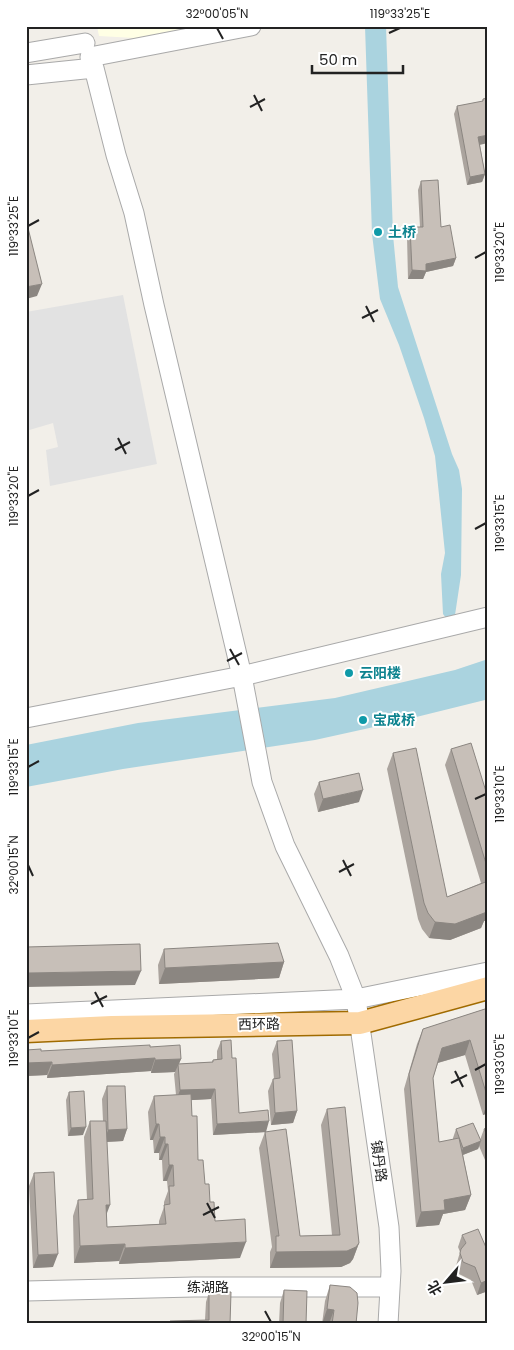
<svg xmlns="http://www.w3.org/2000/svg" width="514" height="1350" viewBox="0 0 514 1350" font-family="Poppins,'Noto Sans SC',sans-serif">
<rect width="100%" height="100%" fill="#f2efe9"/>
<!-- education -->
<path fill="#ffffe5" d="M 97,26 L 220,26 L 152,39 L 99,36 Z"/>
<!-- parking -->
<path fill="#e2e2e2" d="M 123,295 L 157,464 L 50,486 L 46,450 L 58,447 L 53,423 L 26,431 L 26,312 Z"/>
<!-- water -->
<path fill="#aad3df" d="M 365,26 L 386,26 L 393,235 L 398,287 L 452,454 L 459,470 L 462,489 L 461,575 L 455,615 L 446,618 L 443,614 L 441,574 L 445,553 L 435,456 L 424,418 L 399,345 L 380,299 L 378,283 L 372,234 Z
M 488,659 L 488,699 L 485,700 L 392,723 L 315,740 L 123,769 L 26,787 L 26,745 L 138,723 L 335,698 L 455,670 Z"/>
<g fill="none" stroke-linecap="round" stroke-linejoin="round">
<defs>
<path id="minor" d="M 26,53 L 85,43
M 90,57 L 251,26
M 26,75 L 94,68 L 116,155 L 134,213 L 154,305 L 242,676 L 262,782 L 285,846 L 339,956 L 356,999 L 389,1227 L 391,1271 L 388,1324
M 26,718 L 242,676 L 488,617
M 26,1014 L 356,999 L 488,972
M 26,1291 L 194,1287 L 390,1287"/>
<path id="major" d="M 26,1031 L 112,1027 L 360,1023 L 488,988"/>
</defs>
<!-- minor casing -->
<use href="#minor" stroke="#a9a9a9" stroke-width="21"/>
<!-- major casing -->
<use href="#major" stroke="#a06b00" stroke-width="25"/>
<!-- minor -->
<use href="#minor" stroke="#fff" stroke-width="19"/>
<!-- major -->
<use href="#major" stroke="#fcd6a4" stroke-width="22"/>
</g>
<!-- wall -->
<path fill="#aba49e" d="M 488,98 L 480,145 L 485,174 L 482,182 L 467,185 L 454,114 L 457,106 L 482,102 L 483,99 Z
M 421,181 L 441,227 L 456,258 L 453,266 L 426,272 L 423,279 L 408,279 L 407,236 L 410,227 L 420,227 L 418,190 Z
M 451,749 L 488,798 L 488,920 L 484,921 L 481,928 L 450,940 L 429,938 L 422,929 L 418,919 L 387,769 L 393,753 L 447,897 L 481,883 L 445,765 Z
M 319,782 L 359,802 L 318,812 L 314,794 Z
M 164,949 L 284,962 L 279,978 L 159,984 L 158,965 Z
M 488,1008 L 488,1113 L 483,1115 L 465,1055 L 438,1063 L 433,1078 L 439,1142 L 453,1140 L 453,1138 L 456,1129 L 480,1140 L 484,1129 L 488,1127 L 488,1167 L 479,1146 L 478,1149 L 463,1155 L 471,1195 L 465,1210 L 443,1214 L 439,1225 L 416,1227 L 404,1089 L 417,1044 L 423,1029 Z
M 221,1041 L 232,1058 L 239,1113 L 266,1132 L 300,1236 L 332,1235 L 321,1125 L 327,1109 L 359,1243 L 353,1259 L 350,1263 L 341,1267 L 270,1268 L 270,1252 L 272,1247 L 259,1148 L 265,1132 L 213,1135 L 211,1099 L 191,1100 L 192,1116 L 198,1160 L 215,1221 L 240,1258 L 119,1264 L 119,1261 L 74,1263 L 73,1216 L 78,1200 L 87,1199 L 84,1137 L 90,1121 L 103,1121 L 102,1099 L 107,1086 L 127,1129 L 123,1141 L 107,1142 L 107,1227 L 159,1224 L 159,1221 L 164,1207 L 164,1202 L 168,1191 L 167,1181 L 163,1181 L 162,1160 L 159,1160 L 159,1153 L 154,1153 L 153,1140 L 150,1140 L 148,1112 L 154,1096 L 176,1095 L 174,1074 L 175,1072 L 151,1073 L 151,1071 L 47,1078 L 47,1075 L 26,1076 L 26,1050 L 41,1051 L 150,1047 L 181,1059 L 179,1064 L 212,1062 L 213,1060 L 217,1059 L 217,1051 Z
M 277,1041 L 297,1111 L 293,1123 L 271,1125 L 268,1091 L 273,1079 L 274,1079 L 272,1054 Z
M 69,1092 L 83,1135 L 68,1136 L 66,1100 Z
M 34,1173 L 53,1267 L 33,1268 L 29,1186 Z
M 462,1235 L 488,1291 L 477,1295 L 471,1280 L 459,1274 L 456,1266 L 460,1252 L 458,1247 Z
M 330,1285 L 356,1324 L 322,1324 L 325,1301 Z
M 284,1290 L 306,1324 L 279,1324 L 280,1303 Z
M 209,1292 L 230,1324 L 169,1324 L 170,1321 L 205,1320 L 206,1302 Z"/>
<!-- shaded-wall -->
<path fill="#8b8681" d="M 488,135 L 488,143 L 475,146 L 478,137 Z
M 485,174 L 482,182 L 467,185 L 470,177 Z
M 456,258 L 453,266 L 426,272 L 423,279 L 408,279 L 412,270 L 426,264 Z
M 42,284 L 37,296 L 26,299 L 26,287 Z
M 363,790 L 359,802 L 318,812 L 323,799 Z
M 488,906 L 488,920 L 484,921 L 481,928 L 450,940 L 429,938 L 435,922 Z
M 284,962 L 279,978 L 159,984 L 165,968 Z
M 141,971 L 135,985 L 26,987 L 26,973 Z
M 470,1040 L 465,1055 L 437,1063 L 442,1048 Z
M 155,1058 L 151,1071 L 47,1078 L 52,1065 Z
M 181,1059 L 175,1072 L 151,1073 L 155,1060 Z
M 52,1062 L 47,1075 L 26,1076 L 26,1063 Z
M 215,1089 L 211,1099 L 176,1101 L 180,1090 Z
M 488,1101 L 488,1113 L 483,1115 Z
M 297,1111 L 293,1123 L 271,1125 L 275,1113 Z
M 269,1121 L 266,1132 L 213,1135 L 217,1124 Z
M 156,1124 L 159,1124 L 153,1140 L 150,1140 Z
M 86,1127 L 83,1135 L 68,1136 L 71,1128 Z
M 127,1129 L 123,1141 L 104,1142 L 108,1130 Z
M 160,1137 L 165,1137 L 159,1153 L 154,1153 Z
M 481,1141 L 478,1149 L 460,1156 L 463,1148 Z
M 165,1144 L 168,1144 L 162,1160 L 159,1160 Z
M 169,1165 L 173,1165 L 167,1181 L 163,1181 Z
M 471,1195 L 465,1210 L 443,1214 L 439,1225 L 416,1227 L 421,1212 L 444,1200 Z
M 106,1205 L 110,1205 L 104,1221 Z
M 246,1242 L 240,1258 L 119,1264 L 125,1248 Z
M 359,1243 L 353,1259 L 350,1263 L 341,1267 L 270,1268 L 276,1252 Z
M 125,1244 L 119,1261 L 74,1263 L 80,1246 Z
M 58,1254 L 53,1267 L 33,1268 L 38,1255 Z
M 488,1280 L 488,1291 L 477,1295 L 481,1283 Z
M 327,1309 L 334,1310 L 329,1324 L 322,1324 Z"/>
<!-- building -->
<path fill="#c7bfb8" stroke="#8b8681" d="M 488,98 L 488,135 L 478,137 L 485,174 L 470,177 L 457,106 L 483,101 L 483,99 Z
M 438,180 L 441,227 L 450,225 L 456,258 L 426,264 L 426,271 L 412,270 L 410,227 L 423,227 L 421,181 Z
M 26,220 L 42,284 L 26,287 Z
M 471,743 L 488,798 L 488,870 L 451,749 Z
M 416,748 L 447,897 L 488,881 L 488,906 L 486,907 L 487,912 L 455,924 L 435,922 L 428,913 L 424,903 L 393,753 Z
M 359,773 L 363,790 L 323,799 L 319,782 Z
M 278,943 L 284,962 L 165,968 L 164,949 Z
M 140,944 L 141,971 L 26,973 L 26,947 Z
M 488,1008 L 488,1099 L 470,1040 L 442,1048 L 433,1078 L 439,1142 L 459,1138 L 471,1195 L 444,1200 L 445,1210 L 421,1212 L 409,1074 L 423,1029 Z
M 231,1040 L 232,1058 L 236,1058 L 239,1113 L 268,1110 L 269,1121 L 217,1124 L 215,1089 L 180,1090 L 178,1064 L 213,1062 L 213,1060 L 222,1059 L 221,1041 Z
M 292,1040 L 297,1111 L 275,1113 L 273,1079 L 280,1078 L 277,1041 Z
M 150,1045 L 150,1047 L 180,1045 L 181,1059 L 155,1060 L 155,1058 L 52,1065 L 52,1062 L 26,1063 L 26,1050 L 41,1049 L 41,1051 Z
M 107,1086 L 125,1086 L 127,1129 L 108,1130 Z
M 84,1091 L 86,1127 L 71,1128 L 69,1092 Z
M 191,1094 L 192,1116 L 197,1116 L 198,1160 L 203,1160 L 205,1184 L 209,1184 L 210,1202 L 214,1202 L 215,1221 L 245,1219 L 246,1242 L 125,1248 L 125,1244 L 80,1246 L 78,1200 L 93,1199 L 90,1121 L 106,1121 L 110,1205 L 106,1205 L 107,1227 L 166,1224 L 164,1205 L 170,1204 L 169,1186 L 174,1186 L 173,1165 L 169,1165 L 168,1144 L 165,1144 L 165,1137 L 160,1137 L 159,1124 L 156,1124 L 154,1096 Z
M 345,1107 L 359,1243 L 356,1247 L 347,1251 L 276,1252 L 276,1236 L 279,1236 L 265,1132 L 286,1129 L 300,1236 L 340,1235 L 327,1109 Z
M 473,1123 L 481,1141 L 463,1148 L 456,1129 Z
M 488,1127 L 488,1137 L 484,1129 Z
M 54,1172 L 58,1254 L 38,1255 L 34,1173 Z
M 478,1229 L 488,1252 L 488,1280 L 481,1283 L 475,1267 L 463,1262 L 460,1253 L 461,1249 L 466,1243 L 462,1235 Z
M 330,1285 L 350,1287 L 357,1293 L 358,1303 L 356,1324 L 332,1324 L 334,1310 L 327,1309 Z
M 284,1290 L 307,1291 L 306,1324 L 283,1324 Z
M 209,1292 L 231,1292 L 230,1324 L 170,1324 L 170,1321 L 209,1320 Z"/>
<!-- ticks -->
<path fill="none" stroke="#222" stroke-width="2" d="M 217,28 L 223,39M 389,33 L 400,28M 254,95 L 262,111M 250,107 L 265,99M 28,226 L 39,220M 475,258 L 486,252M 366,306 L 374,322M 362,318 L 378,310M 118,438 L 126,454M 115,450 L 130,442M 28,496 L 39,490M 475,529 L 486,523M 230,649 L 239,665M 227,661 L 242,653M 28,767 L 39,761M 475,799 L 486,794M 343,860 L 351,876M 28,865 L 33,876M 339,872 L 354,864M 95,992 L 103,1007M 91,1004 L 107,996M 28,1038 L 39,1032M 475,1070 L 486,1064M 455,1071 L 463,1087M 451,1083 L 467,1075M 207,1203 L 215,1218M 203,1215 L 219,1207M 265,1311 L 271,1322"/>
<!-- markers -->
<g fill="#0f9aa8" stroke="#fff" stroke-width="2">
<circle cx="378" cy="232" r="5"/>
<circle cx="349" cy="673" r="5"/>
<circle cx="363" cy="720" r="5"/>
</g>
<g text-anchor="middle" dominant-baseline="central" stroke-width="4" stroke-linejoin="round" paint-order="stroke">
<!-- culture labels -->
<g font-size="14" font-weight="bold" fill="#0d838f" stroke="#fff" text-anchor="start">
<text x="388" y="232">土桥</text>
<text x="359" y="673">云阳楼</text>
<text x="373" y="720">宝成桥</text>
</g>
<!-- street labels -->
<g font-size="14" fill="#222" stroke="#fff">
<text transform="translate(259 1024) rotate(-1)">西环路</text>
<text transform="translate(379 1161) rotate(82)">镇丹路</text>
<text x="208" y="1287">练湖路</text>
</g>
</g>
<!-- border -->
<rect width="514" height="1350" fill="none" stroke="#ffffff" stroke-width="55"/>
<!-- north arrow -->
<g transform="translate(446 1282) rotate(242)" stroke="#ffffff" stroke-width="4" paint-order="stroke">
<path d="M0-4L9 19L0 12L-9 19Z" fill="#222222"/>
<text y="-8" font-size="14" font-weight="bold" text-anchor="middle" fill="#222222">北</text>
</g>
<!-- scale -->
<path d="M312 65v8h91v-8" fill="none" stroke="#222222" stroke-width="2.5"/>
<text x="319" y="65" font-size="15" fill="#222222" stroke="#ffffff" stroke-width="4" paint-order="stroke">50 m</text>
<rect x="28" y="28" width="458" height="1294" fill="none" stroke="#222" stroke-width="2"/>
<g font-size="12" text-anchor="middle" fill="#222">
<text x="217" y="18">32°00'05"N</text>
<text x="400" y="18">119°33'25"E</text>
<text transform="translate(14 226) rotate(-90)" y="4">119°33'25"E</text>
<text transform="translate(500 252) rotate(-90)" y="4">119°33'20"E</text>
<text transform="translate(14 496) rotate(-90)" y="4">119°33'20"E</text>
<text transform="translate(500 523) rotate(-90)" y="4">119°33'15"E</text>
<text transform="translate(14 767) rotate(-90)" y="4">119°33'15"E</text>
<text transform="translate(500 794) rotate(-90)" y="4">119°33'10"E</text>
<text transform="translate(14 865) rotate(-90)" y="4">32°00'15"N</text>
<text transform="translate(14 1038) rotate(-90)" y="4">119°33'10"E</text>
<text transform="translate(500 1064) rotate(-90)" y="4">119°33'05"E</text>
<text x="271" y="1341">32°00'15"N</text>
</g>
</svg>
